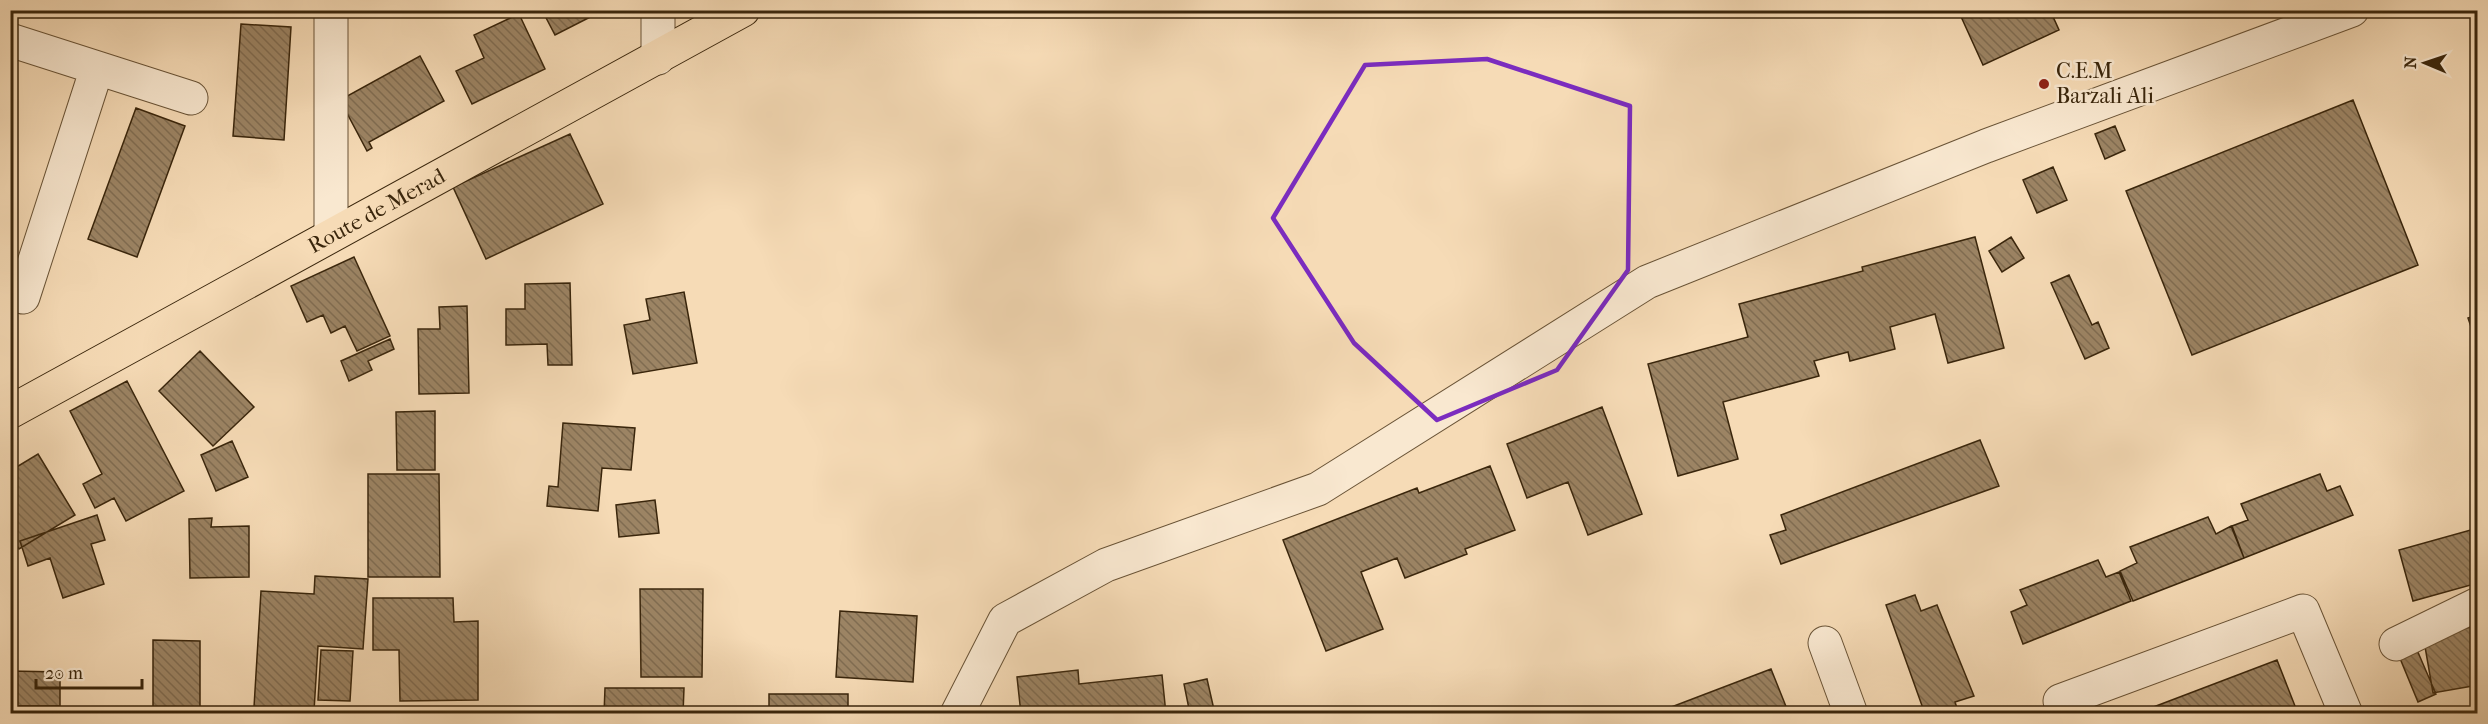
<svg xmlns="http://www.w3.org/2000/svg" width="2488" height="724" viewBox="0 0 2488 724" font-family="'IM FELL French Canon',serif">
<defs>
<pattern id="building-back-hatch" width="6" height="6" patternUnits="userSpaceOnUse" patternTransform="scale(1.5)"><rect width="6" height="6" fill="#9c8464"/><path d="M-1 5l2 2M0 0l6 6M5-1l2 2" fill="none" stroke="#806c51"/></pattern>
</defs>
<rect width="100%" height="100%" fill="#f6dbb6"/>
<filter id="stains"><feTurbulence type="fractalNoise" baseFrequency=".00333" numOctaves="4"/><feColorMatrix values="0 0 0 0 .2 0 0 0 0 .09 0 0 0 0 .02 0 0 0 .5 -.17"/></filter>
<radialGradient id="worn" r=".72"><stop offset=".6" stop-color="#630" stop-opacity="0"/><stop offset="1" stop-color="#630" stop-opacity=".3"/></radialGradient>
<!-- building -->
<path fill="url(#building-back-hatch)" stroke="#3a260c" stroke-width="1.5" d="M 542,10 L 604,10 L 555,35 Z
M 1958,10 L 2050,10 L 2059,30 L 1983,65 Z
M 519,14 L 545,69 L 472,104 L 456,71 L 484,58 L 474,35 Z
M 241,24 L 291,27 L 284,140 L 233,136 Z
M 420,56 L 444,101 L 369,142 L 372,148 L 367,151 L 340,100 Z
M 2353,100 L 2418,265 L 2192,355 L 2126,191 Z
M 136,108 L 185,126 L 137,257 L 88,239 Z
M 2115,126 L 2125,150 L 2105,159 L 2095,134 Z
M 570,134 L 603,204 L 486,259 L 453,187 Z
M 2053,167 L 2067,200 L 2037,213 L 2023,180 Z
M 1975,237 L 2004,348 L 1948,363 L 1935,314 L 1890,327 L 1895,349 L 1850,361 L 1848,352 L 1814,361 L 1819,376 L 1723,402 L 1738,459 L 1678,476 L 1648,364 L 1748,337 L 1739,304 L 1863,271 L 1862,267 Z
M 2011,237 L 2024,258 L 2002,272 L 1989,251 Z
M 354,257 L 390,336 L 357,351 L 345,326 L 331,333 L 323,315 L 307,322 L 291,286 Z
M 2069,275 L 2092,325 L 2098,322 L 2109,348 L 2085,359 L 2051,283 Z
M 570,283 L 572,365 L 548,365 L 547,344 L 506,345 L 506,309 L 525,309 L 525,284 Z
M 684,292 L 697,363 L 633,374 L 624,325 L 650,320 L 646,299 Z
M 467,306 L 469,393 L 419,394 L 418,329 L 440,329 L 439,307 Z
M 2478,315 L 2478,347 L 2468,318 Z
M 390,339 L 394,349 L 368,361 L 372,370 L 349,381 L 341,361 Z
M 200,351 L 254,407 L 213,446 L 159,391 Z
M 127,381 L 184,491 L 126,521 L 114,498 L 95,508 L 83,484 L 102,474 L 70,411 Z
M 1602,407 L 1642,514 L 1588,535 L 1568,482 L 1527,498 L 1507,444 Z
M 435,411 L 435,470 L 397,470 L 396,412 Z
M 563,423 L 635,428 L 631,470 L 602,468 L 598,511 L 547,506 L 549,486 L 558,487 Z
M 1980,440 L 1999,486 L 1781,564 L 1770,535 L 1786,530 L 1781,515 Z
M 232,441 L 248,477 L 216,491 L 201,455 Z
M 38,454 L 75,515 L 19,549 L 10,535 L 10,471 Z
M 1490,466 L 1515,530 L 1465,549 L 1467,554 L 1405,578 L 1397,558 L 1361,572 L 1383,629 L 1326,651 L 1283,540 L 1417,488 L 1419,493 Z
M 368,474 L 439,474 L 440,577 L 368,577 Z
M 2320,474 L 2327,491 L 2340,486 L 2353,515 L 2244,558 L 2232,526 L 2248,520 L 2241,504 Z
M 655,500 L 659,533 L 619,537 L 616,505 Z
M 97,515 L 105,540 L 91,544 L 104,584 L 63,598 L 50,558 L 28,566 L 20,541 Z
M 2208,517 L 2216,534 L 2231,526 L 2244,558 L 2133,601 L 2120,571 L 2137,563 L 2130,547 Z
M 212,518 L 211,527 L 249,526 L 249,577 L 190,578 L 189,519 Z
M 2478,528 L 2478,583 L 2413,601 L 2399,550 Z
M 2098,560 L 2106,577 L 2119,572 L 2131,601 L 2023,644 L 2011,612 L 2027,605 L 2020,590 Z
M 315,576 L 368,579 L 363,649 L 318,646 L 314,711 L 254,707 L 261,591 L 314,594 Z
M 640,589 L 703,589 L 702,677 L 641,677 Z
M 1915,595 L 1921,611 L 1937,605 L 1974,696 L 1955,702 L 1959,714 L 1925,714 L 1886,605 Z
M 373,598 L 453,598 L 454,622 L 478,621 L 478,700 L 400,701 L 399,650 L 373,650 Z
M 840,611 L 917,616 L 913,682 L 836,677 Z
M 2478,626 L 2478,685 L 2433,693 L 2423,635 Z
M 153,640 L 200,641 L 200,714 L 153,714 Z
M 2414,643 L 2436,694 L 2418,702 L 2397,651 Z
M 321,650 L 353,651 L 350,701 L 318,700 Z
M 2277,660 L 2295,706 L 2274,714 L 2135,714 Z
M 1771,669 L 1789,714 L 1653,714 Z
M 1078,670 L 1079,684 L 1162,675 L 1166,714 L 1021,714 L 1017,677 Z
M 10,671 L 60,672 L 60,706 L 10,706 Z
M 1207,679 L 1215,714 L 1190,714 L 1184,684 Z
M 605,688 L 684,688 L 683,714 L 604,714 Z
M 769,694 L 848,694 L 848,714 L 769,714 Z"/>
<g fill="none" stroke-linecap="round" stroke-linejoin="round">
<defs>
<path id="street" d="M 658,10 L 658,58
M 10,40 L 191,98
M 331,235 L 331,10
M 23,297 L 97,68
M 1825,643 L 1851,714
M 2396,644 L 2478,604
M 2060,701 L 2303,611 L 2346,714
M 957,714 L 1005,620 L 1106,565 L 1318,489 L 1647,282 L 1986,146 L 2352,10"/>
<g id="primary">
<path id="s1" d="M 10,412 L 743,10"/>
</g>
</defs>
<!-- street casing -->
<use href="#street" stroke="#695336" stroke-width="35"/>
<!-- primary casing -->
<use href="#primary" stroke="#3a260c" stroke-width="35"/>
<!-- street -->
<use href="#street" stroke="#f9e8d0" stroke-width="33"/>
<!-- primary -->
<use href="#primary" stroke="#f6dbb6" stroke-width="33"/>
</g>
<!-- marked area -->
<path fill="none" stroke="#7b2cbf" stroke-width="4.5" stroke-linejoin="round" d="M 1487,59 L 1630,106 L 1628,270 L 1557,370 L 1437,420 L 1354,343 L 1273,218 L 1365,65 Z"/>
<!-- markers -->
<circle fill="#8f2418" stroke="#f9e8d0" stroke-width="2" cx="2044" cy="84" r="6"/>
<g text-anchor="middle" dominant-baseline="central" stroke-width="5" stroke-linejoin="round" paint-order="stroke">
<!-- poi labels -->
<g font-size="22" fill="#3a260c" stroke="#f9e8d0" text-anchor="start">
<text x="2056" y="71">C.E.M<tspan x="2056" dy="25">Barzali Ali</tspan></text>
</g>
<!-- street labels -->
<g font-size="22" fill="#3a260c" stroke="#f9e8d0">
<text stroke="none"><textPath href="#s1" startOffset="418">Route de Merad</textPath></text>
</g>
</g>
<!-- margin -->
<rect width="2488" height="724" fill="none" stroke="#f6dbb6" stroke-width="36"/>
<rect x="12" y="12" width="2464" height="700" fill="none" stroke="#3a260c" stroke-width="3"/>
<rect x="18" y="18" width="2452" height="688" fill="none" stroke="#3a260c" stroke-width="1.5"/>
<!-- north arrow -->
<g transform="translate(2425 63) rotate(272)" stroke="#f9e8d0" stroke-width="4.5" paint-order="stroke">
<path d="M0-4.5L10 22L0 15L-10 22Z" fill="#3a260c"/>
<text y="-9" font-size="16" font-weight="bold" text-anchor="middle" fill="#3a260c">N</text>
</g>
<!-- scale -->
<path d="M36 679v9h106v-9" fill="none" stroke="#3a260c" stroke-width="3"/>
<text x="45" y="679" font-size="18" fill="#3a260c" stroke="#f9e8d0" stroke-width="4.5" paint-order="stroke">20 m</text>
<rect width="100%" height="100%" filter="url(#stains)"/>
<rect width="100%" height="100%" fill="url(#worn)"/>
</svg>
